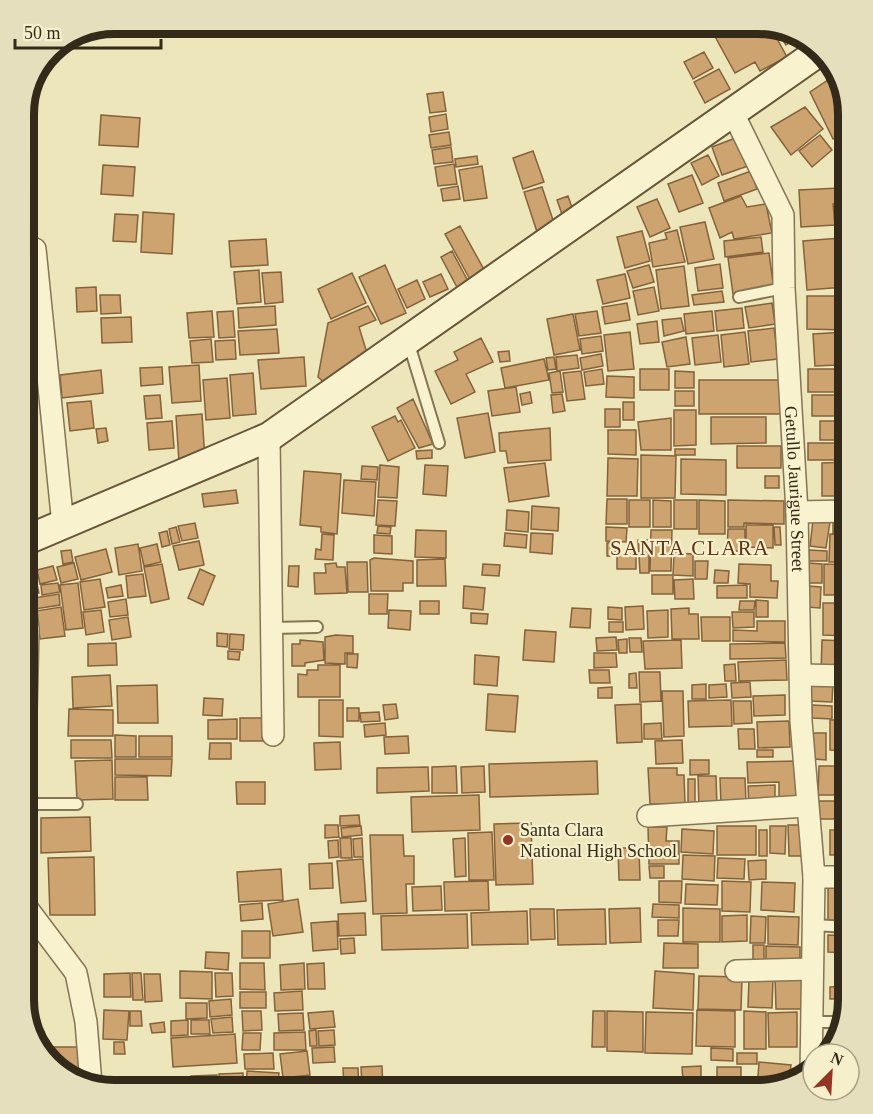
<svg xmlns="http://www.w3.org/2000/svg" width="873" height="1114" viewBox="0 0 873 1114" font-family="'Times New Roman',serif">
<rect width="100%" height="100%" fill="#eee6bb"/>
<!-- building -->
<path fill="#cda470" stroke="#84623b" stroke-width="1.5" d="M 725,24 L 770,26 L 787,57 L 760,71 L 755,62 L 735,73 L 712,31 Z
M 774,27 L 800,35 L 786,45 Z
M 704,52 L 713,68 L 693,79 L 684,62 Z
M 719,69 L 730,89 L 705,103 L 694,82 Z
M 837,74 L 849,115 L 845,117 L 849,128 L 833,139 L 810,92 Z
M 443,92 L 446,111 L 430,113 L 427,94 Z
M 805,107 L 823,129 L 791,155 L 771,127 Z
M 446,114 L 448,129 L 431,132 L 429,117 Z
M 101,115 L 140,118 L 138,147 L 99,145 Z
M 449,132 L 451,145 L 431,148 L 429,135 Z
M 820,135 L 832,150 L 812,167 L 799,151 Z
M 738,137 L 748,166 L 722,175 L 712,147 Z
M 849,146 L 849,179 L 845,179 L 843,147 Z
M 451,147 L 453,162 L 434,164 L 432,150 Z
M 533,151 L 544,182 L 523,189 L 513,158 Z
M 708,155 L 719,176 L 702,185 L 691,163 Z
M 477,156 L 478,164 L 456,167 L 455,159 Z
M 454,164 L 457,184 L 438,186 L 435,167 Z
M 103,165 L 135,167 L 133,196 L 101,194 Z
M 482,166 L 487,198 L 464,201 L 459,170 Z
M 751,171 L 757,189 L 724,201 L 718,183 Z
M 692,175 L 703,203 L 679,212 L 668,184 Z
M 458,186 L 460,199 L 443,201 L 441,189 Z
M 542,187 L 555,226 L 537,232 L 524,192 Z
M 839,188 L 840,203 L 833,204 L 835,225 L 801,227 L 799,190 Z
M 568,196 L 575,216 L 564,220 L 557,200 Z
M 741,196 L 747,207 L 766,204 L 772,233 L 734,239 L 732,232 L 720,238 L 709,208 Z
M 657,199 L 670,228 L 650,237 L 637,207 Z
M 143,212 L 174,214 L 172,254 L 141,252 Z
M 115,214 L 138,215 L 136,242 L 113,241 Z
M 705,222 L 714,259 L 688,264 L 680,227 Z
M 460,226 L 487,275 L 472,283 L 445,234 Z
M 677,230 L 685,262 L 653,267 L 649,243 L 667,239 L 665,233 Z
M 642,231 L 650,261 L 625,268 L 617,237 Z
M 761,237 L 763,252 L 725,257 L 724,241 Z
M 840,238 L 845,287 L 807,290 L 803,241 Z
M 266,239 L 268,265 L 231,267 L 229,241 Z
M 452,251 L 470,285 L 459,291 L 441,257 Z
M 769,253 L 774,290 L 733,294 L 728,258 Z
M 720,264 L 723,288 L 698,291 L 695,268 Z
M 24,265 L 31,265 L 33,304 L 24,304 Z
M 385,265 L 406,313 L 381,324 L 359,277 Z
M 649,265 L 654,282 L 633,288 L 627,271 Z
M 684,266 L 689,306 L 661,309 L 656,270 Z
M 259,270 L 261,302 L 237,304 L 234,272 Z
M 281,272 L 283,302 L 265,304 L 262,273 Z
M 352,273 L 366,303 L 331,319 L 318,289 Z
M 441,274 L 448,289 L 430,297 L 423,282 Z
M 625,274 L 630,298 L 603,304 L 597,280 Z
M 417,280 L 425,299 L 407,308 L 398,289 Z
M 96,287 L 97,311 L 77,312 L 76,288 Z
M 654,287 L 659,311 L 638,315 L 633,291 Z
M 722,291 L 724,302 L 694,305 L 692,295 Z
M 100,295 L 120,295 L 121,313 L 101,314 Z
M 807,296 L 844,296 L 845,330 L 807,329 Z
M 627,303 L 630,320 L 605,324 L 602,307 Z
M 772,303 L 775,324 L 749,328 L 745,307 Z
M 275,306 L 276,325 L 239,328 L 238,308 Z
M 368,306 L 376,320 L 359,327 L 367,353 L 327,385 L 318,377 L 328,323 Z
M 742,308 L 744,328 L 717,331 L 715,311 Z
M 212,311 L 214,337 L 189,338 L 187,313 Z
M 233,311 L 235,337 L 219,338 L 217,312 Z
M 597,311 L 601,333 L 579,336 L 575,314 Z
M 712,311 L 714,331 L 686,334 L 684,314 Z
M 573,314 L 580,350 L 554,355 L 547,319 Z
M 131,317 L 132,342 L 102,343 L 101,318 Z
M 681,318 L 684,331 L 664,336 L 662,320 Z
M 657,321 L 659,342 L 640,344 L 637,324 Z
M 774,328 L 778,359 L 751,362 L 748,331 Z
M 277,329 L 279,353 L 240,355 L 238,331 Z
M 630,332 L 634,369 L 608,371 L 604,335 Z
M 745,332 L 749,364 L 724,367 L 721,335 Z
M 845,332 L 846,352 L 836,353 L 837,365 L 815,366 L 813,334 Z
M 718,335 L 721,362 L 695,365 L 692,338 Z
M 601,336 L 603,351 L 582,354 L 580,339 Z
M 686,337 L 690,364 L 667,367 L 662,342 Z
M 481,338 L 493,362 L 466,374 L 475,392 L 451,404 L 435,371 L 458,360 L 454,352 Z
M 211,339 L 213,362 L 192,363 L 190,341 Z
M 235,340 L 236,359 L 216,360 L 215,341 Z
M 509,351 L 510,361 L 500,362 L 498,352 Z
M 601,354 L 603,366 L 582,370 L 580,358 Z
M 577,355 L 579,368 L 557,371 L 556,357 Z
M 304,357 L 306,386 L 261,389 L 258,360 Z
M 554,357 L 556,369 L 548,370 L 546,358 Z
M 544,359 L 549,380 L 505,388 L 501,368 Z
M 199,365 L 201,401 L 172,403 L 169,367 Z
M 162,367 L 163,384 L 141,386 L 140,368 Z
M 602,369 L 604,384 L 586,386 L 584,372 Z
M 640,369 L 669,369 L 669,390 L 640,390 Z
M 808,369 L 849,369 L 849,392 L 808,392 Z
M 101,370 L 103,393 L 62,398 L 60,375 Z
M 560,371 L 563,392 L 552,393 L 549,373 Z
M 581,371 L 585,399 L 567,401 L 563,373 Z
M 675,371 L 694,372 L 694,388 L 675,388 Z
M 253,373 L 256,414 L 233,416 L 230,375 Z
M 607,376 L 634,377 L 634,398 L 606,397 Z
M 227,378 L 230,418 L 206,420 L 203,380 Z
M 699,380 L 786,380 L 786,414 L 699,414 Z
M 516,387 L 520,412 L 492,416 L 488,391 Z
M 675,391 L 694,391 L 694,406 L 675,406 Z
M 530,392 L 532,403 L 522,405 L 520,394 Z
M 562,394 L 565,411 L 553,413 L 551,395 Z
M 160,395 L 162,418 L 146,419 L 144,396 Z
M 812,395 L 849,395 L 849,416 L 812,416 Z
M 413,399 L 433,444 L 419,448 L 397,408 Z
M 91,401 L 94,428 L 70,431 L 67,403 Z
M 623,402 L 634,402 L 634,420 L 623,420 Z
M 605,409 L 620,409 L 620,427 L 605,427 Z
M 674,410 L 696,410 L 696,445 L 674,446 Z
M 488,413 L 495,452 L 465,458 L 457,418 Z
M 202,414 L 205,460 L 179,462 L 176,416 Z
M 395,416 L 398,422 L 401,420 L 415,448 L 388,461 L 372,427 Z
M 711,417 L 766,417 L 766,443 L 711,444 Z
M 671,418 L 671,450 L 641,450 L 638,422 Z
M 172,421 L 174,448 L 149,450 L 147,423 Z
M 820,421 L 849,421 L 849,440 L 820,440 Z
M 106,428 L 108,441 L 98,443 L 96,429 Z
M 550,428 L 551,460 L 508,463 L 506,451 L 500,451 L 499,433 Z
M 608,430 L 636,430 L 636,455 L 608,454 Z
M 808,443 L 849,443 L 849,460 L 808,460 Z
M 737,446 L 781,446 L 781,468 L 737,468 Z
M 675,449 L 695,449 L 695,455 L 675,455 Z
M 432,450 L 432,458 L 417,459 L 416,451 Z
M 641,455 L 676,456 L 675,498 L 641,498 Z
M 608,458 L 638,459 L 637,496 L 607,496 Z
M 681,459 L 726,460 L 726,495 L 681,494 Z
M 849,462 L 849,508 L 844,508 L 844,496 L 822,496 L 822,463 Z
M 545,463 L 549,496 L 509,502 L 504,468 Z
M 380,465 L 399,467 L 397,498 L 378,497 Z
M 425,465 L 448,466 L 446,496 L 423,494 Z
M 362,466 L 378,467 L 377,480 L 361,479 Z
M 304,471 L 341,474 L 337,534 L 321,532 L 321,527 L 300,525 Z
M 765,476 L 779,476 L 779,488 L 765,488 Z
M 344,480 L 376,482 L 374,516 L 342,513 Z
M 236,490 L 238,503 L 204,507 L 202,494 Z
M 607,499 L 627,499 L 627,524 L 606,524 Z
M 378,500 L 397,501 L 395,526 L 376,525 Z
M 629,500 L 650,500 L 650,527 L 629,527 Z
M 653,500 L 671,501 L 671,527 L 653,527 Z
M 674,500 L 697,500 L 697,529 L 674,529 Z
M 699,500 L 725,501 L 725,534 L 699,534 Z
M 728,500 L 784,501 L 784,524 L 744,523 L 744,527 L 728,527 Z
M 532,506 L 559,508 L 558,531 L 531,529 Z
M 507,510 L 529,512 L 528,532 L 506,530 Z
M 813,520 L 830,522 L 826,548 L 810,546 Z
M 195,523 L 198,538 L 182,541 L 178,526 Z
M 833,523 L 849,523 L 849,533 L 833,533 Z
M 746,525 L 773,525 L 773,548 L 746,547 Z
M 378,526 L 391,527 L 390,534 L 377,533 Z
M 176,527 L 180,542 L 172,544 L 169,529 Z
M 606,527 L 627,528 L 626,542 L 606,541 Z
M 774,527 L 780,527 L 781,545 L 775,545 Z
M 728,529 L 745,529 L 745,551 L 727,551 Z
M 416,530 L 446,531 L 446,558 L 415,557 Z
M 651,530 L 672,530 L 671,571 L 650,571 Z
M 167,531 L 170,545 L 162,547 L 159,533 Z
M 505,533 L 527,535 L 526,548 L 504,546 Z
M 531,533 L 553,534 L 552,554 L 530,552 Z
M 322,534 L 334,535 L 333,560 L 315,559 L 316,549 L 321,550 Z
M 830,534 L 849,535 L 849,562 L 829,562 Z
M 374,535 L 392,536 L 392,554 L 374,553 Z
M 638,540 L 649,540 L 649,573 L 640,573 Z
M 199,541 L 204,565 L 179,570 L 173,546 Z
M 615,542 L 615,556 L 607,556 L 607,543 Z
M 138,544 L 142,571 L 119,575 L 115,548 Z
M 157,544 L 161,562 L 144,566 L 140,548 Z
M 106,549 L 112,572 L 81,580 L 75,557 Z
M 71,550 L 73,562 L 63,564 L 61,551 Z
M 809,550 L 827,551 L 827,561 L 809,561 Z
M 674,553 L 693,554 L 693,576 L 673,575 Z
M 617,554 L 636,554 L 636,569 L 617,569 Z
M 374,558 L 413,561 L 413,583 L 403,583 L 403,591 L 371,591 L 370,560 Z
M 445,559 L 446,586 L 417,586 L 417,560 Z
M 695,561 L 708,561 L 707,579 L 695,579 Z
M 347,562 L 367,562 L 368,592 L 348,592 Z
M 74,563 L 78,579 L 61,583 L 57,567 Z
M 336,563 L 337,567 L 345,567 L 347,593 L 315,594 L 314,573 L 326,573 L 325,564 Z
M 808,563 L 822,564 L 822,583 L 807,583 Z
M 162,564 L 169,599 L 151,603 L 144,567 Z
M 483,564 L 500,565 L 499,576 L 482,575 Z
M 739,564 L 771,565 L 771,581 L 778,581 L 777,598 L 750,597 L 750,584 L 738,583 Z
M 824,564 L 849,565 L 849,595 L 824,595 Z
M 53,566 L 57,580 L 40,584 L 37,570 Z
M 289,566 L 299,566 L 298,587 L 288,586 Z
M 33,568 L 39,593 L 32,595 L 26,569 Z
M 200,569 L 215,576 L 203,605 L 188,598 Z
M 715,570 L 729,571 L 728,583 L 714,583 Z
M 143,574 L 146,596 L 128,598 L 126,576 Z
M 652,575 L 673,575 L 673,594 L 652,594 Z
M 100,579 L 105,607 L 84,610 L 80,582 Z
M 693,579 L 694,599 L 675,599 L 674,580 Z
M 58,583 L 60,592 L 42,595 L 41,585 Z
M 78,583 L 83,628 L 66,630 L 60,585 Z
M 121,585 L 123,596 L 108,598 L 106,588 Z
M 747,585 L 747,598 L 717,598 L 717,586 Z
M 464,586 L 485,588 L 483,610 L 463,608 Z
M 808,586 L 821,587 L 820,608 L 807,607 Z
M 59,594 L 60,605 L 35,609 L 33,598 Z
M 369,594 L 388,594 L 387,614 L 369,614 Z
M 126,599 L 128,615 L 110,617 L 108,602 Z
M 756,600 L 768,601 L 768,617 L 756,617 Z
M 420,601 L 439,601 L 439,614 L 420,614 Z
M 740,601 L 755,601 L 754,610 L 739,610 Z
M 823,603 L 849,603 L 849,636 L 823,635 Z
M 643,606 L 644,629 L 626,630 L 625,607 Z
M 61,607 L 65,636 L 40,639 L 36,611 Z
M 608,607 L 622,608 L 622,620 L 608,619 Z
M 572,608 L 591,609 L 590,628 L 570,627 Z
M 689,608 L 689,614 L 698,614 L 699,639 L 672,639 L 671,609 Z
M 101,610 L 104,632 L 86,635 L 83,612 Z
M 389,610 L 411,611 L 410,630 L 388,628 Z
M 668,610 L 668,637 L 648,638 L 647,611 Z
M 732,612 L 754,612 L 754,627 L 733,628 Z
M 471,613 L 488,614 L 487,624 L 471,623 Z
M 128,617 L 131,637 L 112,640 L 109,620 Z
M 701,617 L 730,617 L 730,641 L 702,641 Z
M 757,621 L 785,621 L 785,642 L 733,641 L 733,630 L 757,631 Z
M 609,622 L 623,622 L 623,632 L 609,632 Z
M 525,630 L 556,632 L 554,662 L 523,660 Z
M 217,633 L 228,634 L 227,647 L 217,646 Z
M 230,634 L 244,635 L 243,650 L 229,649 Z
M 336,635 L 353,636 L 353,653 L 345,653 L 345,664 L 325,663 L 325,637 Z
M 616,637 L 617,650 L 597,651 L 596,638 Z
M 629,638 L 641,638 L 642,652 L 630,652 Z
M 627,639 L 627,653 L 619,653 L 618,640 Z
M 300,640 L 323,642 L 324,660 L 305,663 L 305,666 L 292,666 L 292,644 L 300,644 Z
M 681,640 L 682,668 L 645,669 L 643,641 Z
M 822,640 L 849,641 L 849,674 L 821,673 Z
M 116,643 L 117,665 L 88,666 L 88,644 Z
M 785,643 L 786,658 L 730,659 L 730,644 Z
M 228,651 L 240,652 L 239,660 L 228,659 Z
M 594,653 L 616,653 L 617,667 L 594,668 Z
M 347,654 L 358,654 L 357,668 L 347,667 Z
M 475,655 L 499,657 L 497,686 L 474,684 Z
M 786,660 L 787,680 L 739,681 L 738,662 Z
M 735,664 L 736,681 L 725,681 L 724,665 Z
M 318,665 L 340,665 L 340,697 L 298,697 L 298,674 L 307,675 L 307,670 L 318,670 Z
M 589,670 L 609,670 L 610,683 L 590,683 Z
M 639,672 L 660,672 L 661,701 L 640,702 Z
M 636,673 L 637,688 L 629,688 L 629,674 Z
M 110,675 L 112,706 L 73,708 L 72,677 Z
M 750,682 L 751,697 L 732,698 L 731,683 Z
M 809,682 L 833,682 L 832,702 L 809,701 Z
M 849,682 L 849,703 L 842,704 L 840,683 Z
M 706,684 L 706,699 L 692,699 L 692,685 Z
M 726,684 L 727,697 L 709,698 L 709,685 Z
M 157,685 L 158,723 L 118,723 L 117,686 Z
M 612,687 L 612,698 L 598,698 L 598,688 Z
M 662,691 L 683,691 L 684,736 L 664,737 Z
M 488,694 L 518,696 L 515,732 L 486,730 Z
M 785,695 L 785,715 L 754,716 L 753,696 Z
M 204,698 L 223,699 L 222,716 L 203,715 Z
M 319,700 L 343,700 L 343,737 L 319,736 Z
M 731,700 L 732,726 L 689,727 L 688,701 Z
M 733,701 L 751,701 L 752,723 L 734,724 Z
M 396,704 L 398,718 L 385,720 L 383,705 Z
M 641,704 L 642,742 L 617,743 L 615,705 Z
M 812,705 L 832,706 L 832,719 L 812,718 Z
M 347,708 L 359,708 L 359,721 L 347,721 Z
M 69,709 L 113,710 L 113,736 L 68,736 Z
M 379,712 L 380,721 L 361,722 L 360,713 Z
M 240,718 L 265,718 L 266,741 L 240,741 Z
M 237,719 L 237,739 L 208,739 L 208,720 Z
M 830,720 L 849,720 L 849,751 L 830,750 Z
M 789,721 L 790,747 L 758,748 L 757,722 Z
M 385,723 L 386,735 L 365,737 L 364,725 Z
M 661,723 L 662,739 L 644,739 L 644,724 Z
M 738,729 L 754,729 L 755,749 L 739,749 Z
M 812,733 L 826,733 L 826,760 L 814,759 Z
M 115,735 L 136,736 L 136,757 L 115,757 Z
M 139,736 L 172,736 L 172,757 L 139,757 Z
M 408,736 L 409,753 L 385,754 L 384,737 Z
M 71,740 L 111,740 L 112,758 L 71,758 Z
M 682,740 L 683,763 L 656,764 L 655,741 Z
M 340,742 L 341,769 L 315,770 L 314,743 Z
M 210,743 L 231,743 L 231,759 L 209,759 Z
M 757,750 L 773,750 L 773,757 L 757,757 Z
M 115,759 L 172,759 L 171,776 L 115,775 Z
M 112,760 L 113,799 L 77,800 L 75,761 Z
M 690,760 L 709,760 L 709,774 L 690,775 Z
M 597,761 L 598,794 L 490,797 L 489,764 Z
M 798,761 L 800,799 L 779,800 L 779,782 L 748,783 L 747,762 Z
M 456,766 L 457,793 L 432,793 L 432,767 Z
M 484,766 L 485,792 L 462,793 L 461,767 Z
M 819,766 L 843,766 L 843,795 L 818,795 Z
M 428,767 L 429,791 L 377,793 L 377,768 Z
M 648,768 L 677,768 L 677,775 L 684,775 L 685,804 L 650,804 Z
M 698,776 L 716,776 L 717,807 L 699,808 Z
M 115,777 L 147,777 L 148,800 L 115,800 Z
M 720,778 L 745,778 L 746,803 L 721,804 Z
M 688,779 L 695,779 L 695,805 L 688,806 Z
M 236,782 L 265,782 L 265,804 L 237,804 Z
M 775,785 L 775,805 L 749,806 L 748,786 Z
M 479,795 L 480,830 L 412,832 L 411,797 Z
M 842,799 L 849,799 L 849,826 L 842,826 Z
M 819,801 L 839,801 L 839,819 L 819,819 Z
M 359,815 L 360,825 L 340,826 L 340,816 Z
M 90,817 L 91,851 L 41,853 L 41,818 Z
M 531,823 L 533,884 L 496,885 L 494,824 Z
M 325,825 L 338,825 L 339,837 L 325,838 Z
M 788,825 L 804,825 L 805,856 L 789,856 Z
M 361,826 L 362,835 L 342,837 L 341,828 Z
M 717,826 L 756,826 L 756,855 L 717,855 Z
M 770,826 L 786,826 L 785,854 L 770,853 Z
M 648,827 L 667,827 L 666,841 L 679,841 L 679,864 L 649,864 Z
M 682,829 L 714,831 L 713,854 L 681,852 Z
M 759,830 L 767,830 L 767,856 L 759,856 Z
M 830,830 L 849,830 L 849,855 L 830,855 Z
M 492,832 L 494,880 L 469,880 L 468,833 Z
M 370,835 L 403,835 L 404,856 L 414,856 L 414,884 L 406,884 L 407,913 L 373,914 Z
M 340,838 L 351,838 L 352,858 L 341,858 Z
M 362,838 L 363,857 L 354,857 L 353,839 Z
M 465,838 L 466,876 L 455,877 L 453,839 Z
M 338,840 L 339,857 L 329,858 L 328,841 Z
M 618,848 L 639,848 L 640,880 L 619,880 Z
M 683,855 L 715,856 L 714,881 L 682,879 Z
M 94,857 L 95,915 L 50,915 L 48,858 Z
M 718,858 L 745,859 L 744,879 L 717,878 Z
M 363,859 L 366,901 L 341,903 L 337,861 Z
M 766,860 L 766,879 L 749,880 L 748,861 Z
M 332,863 L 333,888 L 310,889 L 309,864 Z
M 649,866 L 664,866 L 664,878 L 650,878 Z
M 281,869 L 283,900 L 239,902 L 237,872 Z
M 488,881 L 489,910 L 445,911 L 444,882 Z
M 659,881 L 682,881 L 681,903 L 659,902 Z
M 722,881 L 751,882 L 750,912 L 722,911 Z
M 762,882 L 795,883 L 794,912 L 761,910 Z
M 828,883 L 849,883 L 849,922 L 828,922 Z
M 686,884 L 718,885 L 717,905 L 685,904 Z
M 441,886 L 442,910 L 413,911 L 412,887 Z
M 298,899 L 303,932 L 273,936 L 268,904 Z
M 262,903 L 263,919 L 241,921 L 240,905 Z
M 653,904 L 679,905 L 679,918 L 652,917 Z
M 640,908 L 641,942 L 610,943 L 609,909 Z
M 683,908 L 720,909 L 720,942 L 683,942 Z
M 530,909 L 554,909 L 555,939 L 531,940 Z
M 605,909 L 606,944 L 558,945 L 557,910 Z
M 527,911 L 528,944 L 472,945 L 471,913 Z
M 365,913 L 366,935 L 339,936 L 338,914 Z
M 467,914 L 468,948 L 382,950 L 381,916 Z
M 747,915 L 747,941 L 722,942 L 722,916 Z
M 751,916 L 766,917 L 765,943 L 750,943 Z
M 768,916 L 799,917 L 798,945 L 768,944 Z
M 658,920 L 679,920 L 678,936 L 658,936 Z
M 337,921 L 338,949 L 313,951 L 311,923 Z
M 242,931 L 270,931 L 270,958 L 242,958 Z
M 828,935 L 849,936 L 849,953 L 828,952 Z
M 354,938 L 355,953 L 341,954 L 340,939 Z
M 664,943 L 698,944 L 698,968 L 663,968 Z
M 753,945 L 764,945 L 764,970 L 753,970 Z
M 766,946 L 800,947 L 800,968 L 766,968 Z
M 206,952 L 229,953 L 228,970 L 205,968 Z
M 240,963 L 264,963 L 265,990 L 240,989 Z
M 304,963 L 305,989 L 281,990 L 280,965 Z
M 324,963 L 325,989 L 308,989 L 307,964 Z
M 180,971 L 212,972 L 212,999 L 180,998 Z
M 655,971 L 694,974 L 693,1010 L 653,1008 Z
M 130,973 L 131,997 L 104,997 L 104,974 Z
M 132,973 L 141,973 L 143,1000 L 133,1000 Z
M 215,973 L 232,973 L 233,996 L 216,997 Z
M 144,974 L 160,974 L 162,1001 L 145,1002 Z
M 806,974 L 807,1009 L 776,1009 L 775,975 Z
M 699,976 L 742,977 L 741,1010 L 698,1009 Z
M 749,979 L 773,979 L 772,1008 L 748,1007 Z
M 849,986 L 849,999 L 843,1020 L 843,999 L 830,999 L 830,987 Z
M 302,991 L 303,1010 L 275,1011 L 274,993 Z
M 240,992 L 266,992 L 266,1008 L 240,1008 Z
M 231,999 L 232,1015 L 210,1017 L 209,1001 Z
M 186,1003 L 207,1003 L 207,1018 L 186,1019 Z
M 104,1010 L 129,1011 L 127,1040 L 103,1039 Z
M 697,1010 L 735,1011 L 735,1047 L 696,1046 Z
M 130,1011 L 141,1011 L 142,1026 L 130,1026 Z
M 242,1011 L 261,1011 L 262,1030 L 243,1031 Z
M 333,1011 L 335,1027 L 310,1029 L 308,1013 Z
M 593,1011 L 605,1011 L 605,1047 L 592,1047 Z
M 607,1011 L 643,1012 L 643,1052 L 607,1051 Z
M 744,1011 L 766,1012 L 766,1049 L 744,1049 Z
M 646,1012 L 693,1013 L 692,1054 L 645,1053 Z
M 797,1012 L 797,1047 L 769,1047 L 768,1013 Z
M 303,1013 L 304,1030 L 279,1031 L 278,1014 Z
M 232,1017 L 233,1032 L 213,1033 L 211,1019 Z
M 188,1020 L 188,1035 L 171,1036 L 171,1021 Z
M 191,1020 L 209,1020 L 210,1034 L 191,1034 Z
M 164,1022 L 165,1032 L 152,1033 L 150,1024 Z
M 316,1030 L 317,1046 L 310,1046 L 309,1031 Z
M 334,1030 L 335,1045 L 319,1046 L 318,1031 Z
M 305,1032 L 306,1050 L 274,1050 L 274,1033 Z
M 243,1033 L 261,1033 L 260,1050 L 242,1050 Z
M 235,1034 L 237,1063 L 173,1067 L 171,1038 Z
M 114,1042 L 124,1042 L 125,1054 L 114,1054 Z
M 39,1047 L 81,1047 L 81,1078 L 69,1078 Z
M 334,1047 L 335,1062 L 313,1063 L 312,1048 Z
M 711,1048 L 733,1049 L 733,1061 L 711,1060 Z
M 307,1051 L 310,1075 L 283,1078 L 280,1054 Z
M 273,1053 L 274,1069 L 245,1069 L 244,1054 Z
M 737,1053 L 757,1053 L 757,1064 L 737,1064 Z
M 759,1062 L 791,1065 L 789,1081 L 757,1090 Z
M 382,1066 L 383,1088 L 362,1089 L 361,1067 Z
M 701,1066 L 701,1080 L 683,1081 L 682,1067 Z
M 717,1067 L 741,1067 L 741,1086 L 717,1086 Z
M 343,1068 L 358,1068 L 359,1090 L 344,1090 Z
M 247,1071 L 279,1073 L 278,1090 L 246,1090 Z
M 243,1073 L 244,1090 L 220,1090 L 219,1074 Z
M 217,1075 L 217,1090 L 192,1090 L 191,1076 Z
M 173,1078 L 173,1088 L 145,1089 L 144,1079 Z
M 283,1079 L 309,1079 L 309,1090 L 283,1090 Z
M 643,1081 L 685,1083 L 685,1090 L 643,1090 Z"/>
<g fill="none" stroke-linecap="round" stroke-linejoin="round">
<defs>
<path id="service" d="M 739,297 L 784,288
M 408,341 L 439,443
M 272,628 L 317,627
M 24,804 L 77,804
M 813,925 L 849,927
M 811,1022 L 843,1022"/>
<g id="minor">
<path id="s1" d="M 732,111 L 783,215 L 784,288 L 797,512 L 801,721 L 814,877 L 811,1073"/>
<path d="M 35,249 L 63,525"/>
<path d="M 269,437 L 273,735"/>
<path d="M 797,512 L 849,511"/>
<path d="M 802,675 L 849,676"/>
<path d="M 24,792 L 28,629 L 24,596"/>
<path d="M 648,816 L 807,806"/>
<path d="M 814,877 L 849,877"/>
<path d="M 24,904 L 76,973 L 86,1022 L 91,1084"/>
<path d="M 736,971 L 812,969"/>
</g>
<path id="secondary" d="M 24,541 L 269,437 L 820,51"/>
</defs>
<!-- service casing -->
<use href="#service" stroke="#857555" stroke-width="14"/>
<!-- minor casing -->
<use href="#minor" stroke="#857555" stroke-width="24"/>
<!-- secondary casing -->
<use href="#secondary" stroke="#665639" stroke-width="32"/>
<!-- service -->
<use href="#service" stroke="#f9f2ce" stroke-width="10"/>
<!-- minor -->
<use href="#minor" stroke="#f9f2ce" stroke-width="21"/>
<!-- secondary -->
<use href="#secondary" stroke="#f9f2ce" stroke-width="28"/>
</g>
<!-- markers -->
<circle fill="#943425" stroke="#f5efcb" stroke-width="2" cx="508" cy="840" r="6"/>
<g text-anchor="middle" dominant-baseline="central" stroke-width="4.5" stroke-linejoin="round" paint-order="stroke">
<!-- street labels -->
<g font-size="18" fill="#342a1a" stroke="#f5efcb">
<text stroke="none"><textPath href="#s1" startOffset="390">Getullo Jaurigue Street</textPath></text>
</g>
<!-- poi labels -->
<g font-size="18" fill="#342a1a" stroke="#f5efcb" text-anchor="start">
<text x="520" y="830">Santa Clara<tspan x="520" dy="21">National High School</tspan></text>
</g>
<!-- quarter labels -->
<g font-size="21" letter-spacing="1.5" fill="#613319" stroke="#f5efcb">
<text x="690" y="548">SANTA CLARA</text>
</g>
</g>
<!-- crop -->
<path d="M0 0H873V1114H0ZM114 34H758A80 80 0 0 1 838 114V1000A80 80 0 0 1 758 1080H114A80 80 0 0 1 34 1000V114A80 80 0 0 1 114 34Z" fill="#e6dfbd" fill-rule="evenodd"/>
<path fill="none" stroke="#342a1a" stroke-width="8" d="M114 34H758A80 80 0 0 1 838 114V1000A80 80 0 0 1 758 1080H114A80 80 0 0 1 34 1000V114A80 80 0 0 1 114 34Z"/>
<!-- north arrow -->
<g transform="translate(831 1072) rotate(24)"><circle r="28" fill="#f5efcb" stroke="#a8a084" stroke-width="1.5"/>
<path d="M0-4.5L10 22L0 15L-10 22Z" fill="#943425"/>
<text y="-9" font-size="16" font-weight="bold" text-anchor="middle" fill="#342a1a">N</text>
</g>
<!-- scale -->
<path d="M15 39v9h146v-9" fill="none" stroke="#342a1a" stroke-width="3"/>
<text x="24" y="39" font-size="18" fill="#342a1a" stroke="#f5efcb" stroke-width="4.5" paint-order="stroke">50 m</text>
</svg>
